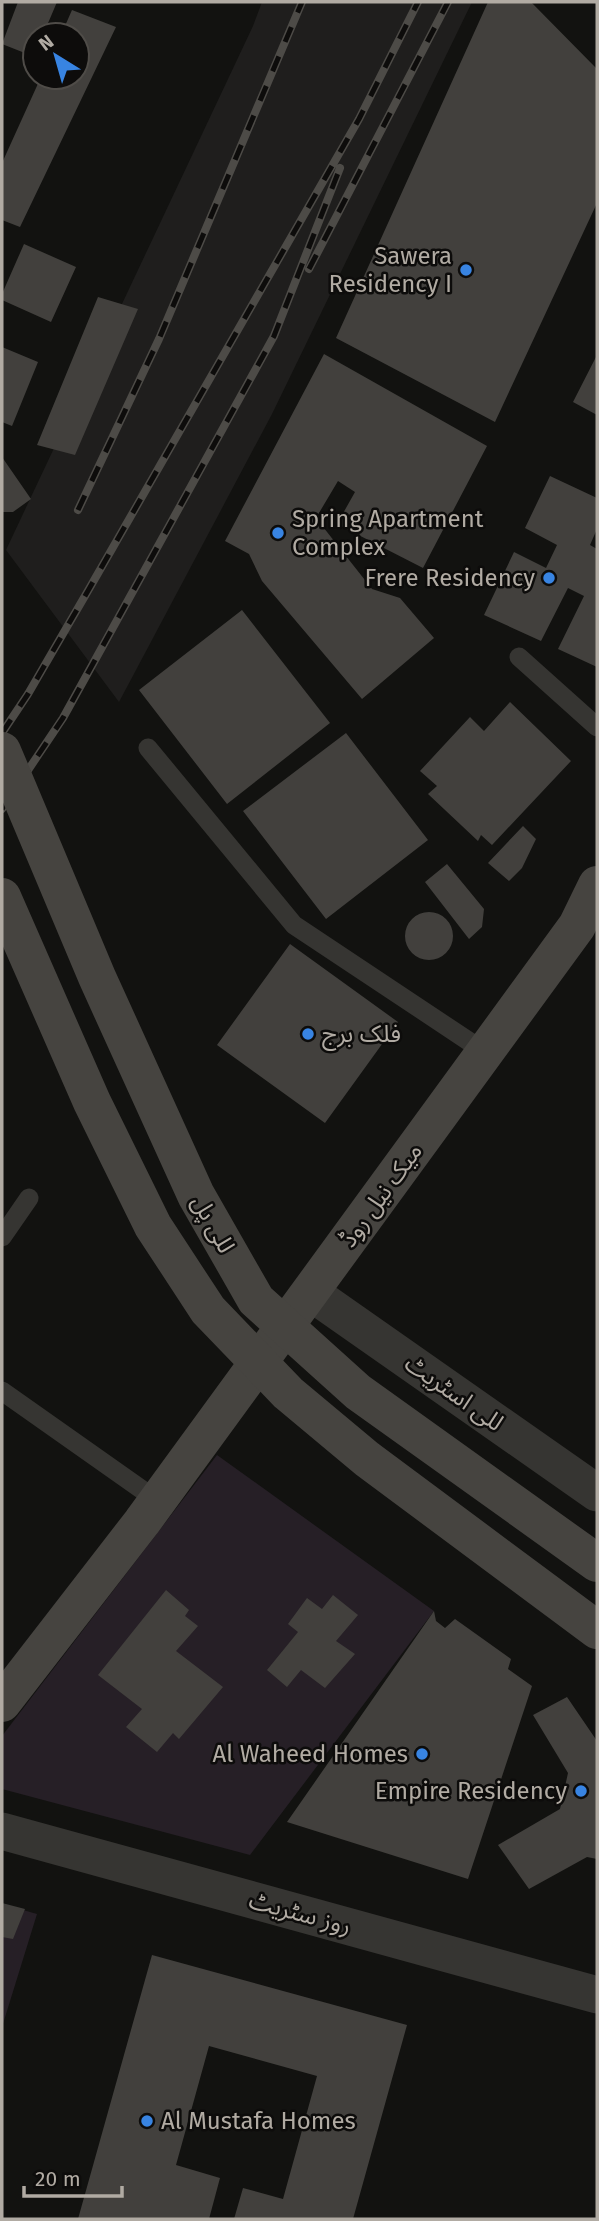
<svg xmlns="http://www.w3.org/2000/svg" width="599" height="2221" viewBox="0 0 599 2221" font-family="'Fira Sans','Noto Sans Arabic',sans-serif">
<rect width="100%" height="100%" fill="#121210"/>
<!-- built -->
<path fill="#1f1e1d" d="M 262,2 L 472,2 L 272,414 L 119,702 L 6,550 L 253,26 Z"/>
<!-- green -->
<path fill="#261f26" d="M 217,1455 L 434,1611 L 250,1855 L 2,1789 L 2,1736 Z
M 2,1904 L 37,1914 L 2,2027 Z"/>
<!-- building -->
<path fill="#42403d" d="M 18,2 L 57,2 L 43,35 L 35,35 L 35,57 L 2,44 Z
M 488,2 L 531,2 L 597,69 L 597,203 L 495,422 L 336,338 Z
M 72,10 L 116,27 L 20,227 L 2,220 L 2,163 L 41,77 L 77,77 L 77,35 L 61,35 Z
M 24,244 L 76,267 L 51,322 L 2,300 L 2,294 Z
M 98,297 L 138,309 L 75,455 L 37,445 Z
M 2,347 L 38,362 L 12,426 L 2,422 Z
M 324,354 L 487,446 L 423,568 L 337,524 L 355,492 L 338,481 L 316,518 L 372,589 L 400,598 L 434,638 L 362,699 L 262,581 L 249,554 L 225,541 Z
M 597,355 L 597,415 L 573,402 Z
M 2,457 L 31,499 L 13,512 L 2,512 Z
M 550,476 L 597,498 L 597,529 L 590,545 L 597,549 L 597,667 L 558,649 L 584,596 L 568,588 L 541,641 L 484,615 L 514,552 L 546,568 L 557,545 L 525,528 Z
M 242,610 L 330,723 L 227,804 L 139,690 Z
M 510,702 L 571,761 L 492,845 L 481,835 L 478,841 L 428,794 L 437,786 L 420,771 L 470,717 L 484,731 Z
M 346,733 L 428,840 L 326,919 L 243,811 Z
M 523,826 L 536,839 L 522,868 L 509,881 L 488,863 Z
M 447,864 L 484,909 L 482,927 L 469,939 L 425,882 Z
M405 936a24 24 0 1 1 48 0a24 24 0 1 1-48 0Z
M 290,944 L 398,1022 L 325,1123 L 217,1045 Z
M 166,1590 L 189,1610 L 185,1616 L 198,1626 L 176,1651 L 223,1687 L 179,1739 L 173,1733 L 157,1752 L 126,1727 L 142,1709 L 98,1675 Z
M 333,1595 L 358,1615 L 336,1641 L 355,1654 L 325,1688 L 301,1670 L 287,1687 L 267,1670 L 298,1632 L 288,1624 L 307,1598 L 322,1609 Z
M 434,1611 L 436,1621 L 445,1628 L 455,1619 L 511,1659 L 508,1669 L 532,1686 L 468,1879 L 287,1822 Z
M 567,1697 L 597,1741 L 597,1859 L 587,1857 L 529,1889 L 498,1845 L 560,1809 L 568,1773 L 533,1715 Z
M 2,1903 L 25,1909 L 13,1939 L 2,1937 Z
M 152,1955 L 407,2025 L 353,2219 L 234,2219 L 243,2188 L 283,2199 L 317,2076 L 209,2046 L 176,2165 L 220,2178 L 209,2219 L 78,2219 Z"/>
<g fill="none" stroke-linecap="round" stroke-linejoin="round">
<!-- lane -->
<path stroke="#363532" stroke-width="19" d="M 519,657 L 597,727
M 148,748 L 294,925 L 485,1052
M 2,1237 L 29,1198
M 2,1391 L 158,1501"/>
<!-- street -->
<path stroke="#363532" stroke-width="37" d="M 310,1292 L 597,1493
M 2,1831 L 597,1995"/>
<!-- secondary -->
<path stroke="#464440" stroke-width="38" d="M 2,1703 L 142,1522 L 577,926 L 597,885"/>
<defs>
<path id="rail" d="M 309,269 L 448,2
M 78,510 L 159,339 L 302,2
M 2,733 L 28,694 L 89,589 L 359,119 L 418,2
M 2,809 L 63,718 L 274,336 L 340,168"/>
</defs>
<!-- rail casing -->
<use href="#rail" stroke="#4d4b47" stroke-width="8"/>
<!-- rail -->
<use href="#rail" stroke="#0d0c0b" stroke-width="5" stroke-dasharray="16" stroke-linecap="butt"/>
<!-- secondary-bridge -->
<path stroke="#464440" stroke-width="38" d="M 2,751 L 97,977 L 196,1195 L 256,1300 L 358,1392 L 597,1563
M 2,897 L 92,1102 L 153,1226 L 208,1310 L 288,1393 L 367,1459 L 597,1630"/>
</g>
<!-- markers -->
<g fill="#3884e2" stroke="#0d0c0b" stroke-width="2.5">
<circle cx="466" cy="270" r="7"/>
<circle cx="278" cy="533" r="7"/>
<circle cx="549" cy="578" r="7"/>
<circle cx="308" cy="1034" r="7"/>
<circle cx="422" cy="1754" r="7"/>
<circle cx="581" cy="1791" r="7"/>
<circle cx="147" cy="2121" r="7"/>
</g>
<g text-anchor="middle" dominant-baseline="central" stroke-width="5" stroke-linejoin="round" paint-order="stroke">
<!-- poi labels -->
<g font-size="24" fill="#b1aba3" stroke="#0d0c0b" text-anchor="end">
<text x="452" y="256">Sawera<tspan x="452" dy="28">Residency I</tspan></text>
<text x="292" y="519" text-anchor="start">Spring Apartment<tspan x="292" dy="28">Complex</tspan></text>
<text x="535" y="578">Frere Residency</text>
<text x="322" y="1034" text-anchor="start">فلک برج</text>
<text x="408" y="1754">Al Waheed Homes</text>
<text x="567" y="1791">Empire Residency</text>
<text x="161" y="2121" text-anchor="start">Al Mustafa Homes</text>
</g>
<!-- street labels -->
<g font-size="24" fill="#b1aba3" stroke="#0d0c0b">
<text transform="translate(381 1195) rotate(-54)">میک نیل روڈ</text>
<text transform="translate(213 1224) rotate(61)">للی پل</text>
<text transform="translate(454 1393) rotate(35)">للی اسٹریٹ</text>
<text transform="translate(300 1913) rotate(15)">روز سٹریٹ</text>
</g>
</g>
<!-- border -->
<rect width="599" height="2221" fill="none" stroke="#b1aba3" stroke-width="7"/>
<!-- north arrow -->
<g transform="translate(56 56) rotate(323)"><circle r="33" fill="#0d0c0b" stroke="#4f4c48" stroke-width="2"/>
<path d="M0-5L12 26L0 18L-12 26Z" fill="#3884e2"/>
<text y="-10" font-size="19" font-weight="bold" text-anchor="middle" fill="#b1aba3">N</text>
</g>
<!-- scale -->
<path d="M24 2186v10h98v-10" fill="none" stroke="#b1aba3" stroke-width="3.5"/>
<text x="35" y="2186" font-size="21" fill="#b1aba3" stroke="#0d0c0b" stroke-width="5" paint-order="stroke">20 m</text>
</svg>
